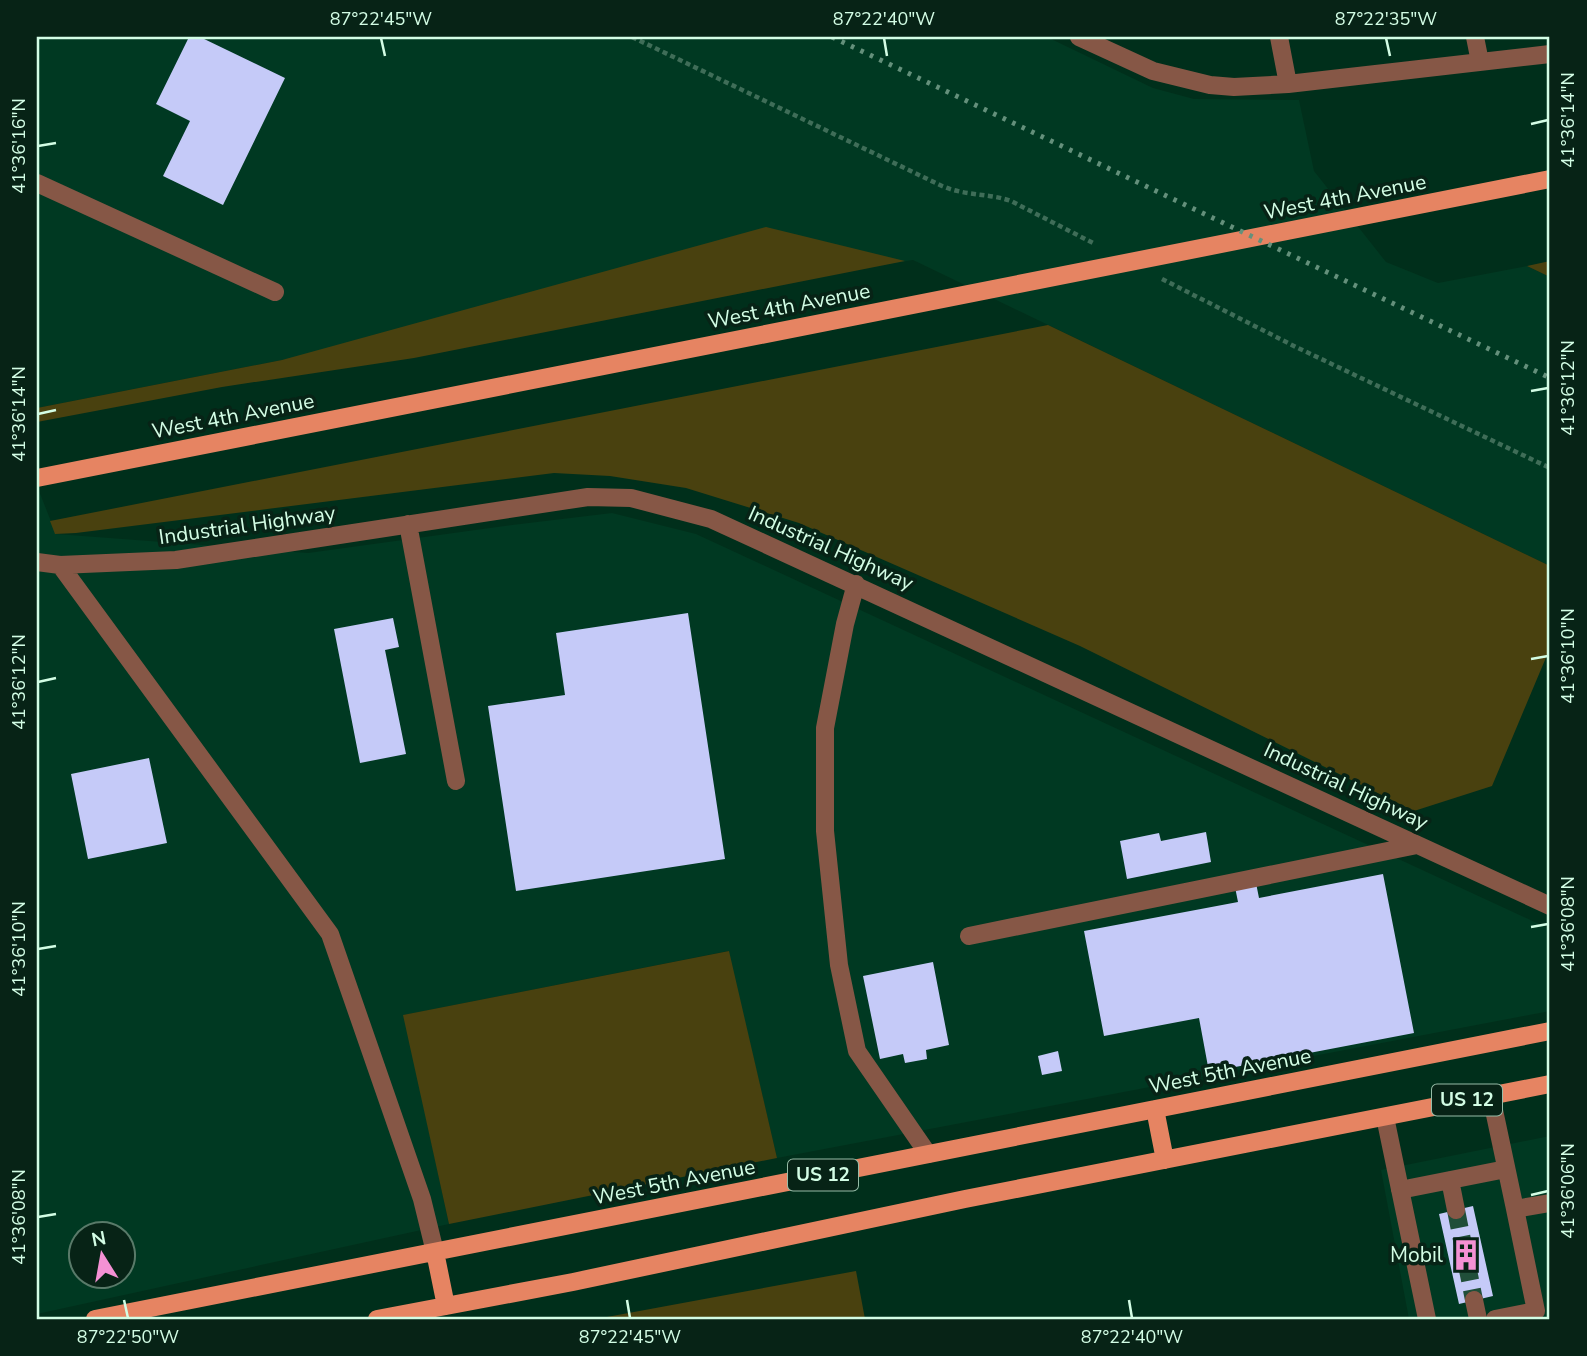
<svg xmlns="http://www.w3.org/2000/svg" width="1587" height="1356" viewBox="0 0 1587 1356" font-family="'Nunito Sans',sans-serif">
<rect width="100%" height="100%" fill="#002f1b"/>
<!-- built -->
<path fill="#003922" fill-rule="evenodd" d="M 37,37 L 1047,37 L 1153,88 L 1194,99 L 1299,100 L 1314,171 L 1386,262 L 1438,283 L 1527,266 L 1550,277 L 1550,566 L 913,260 L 282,360 L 37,408 Z
M 37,486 L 56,534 L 308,553 L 512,525 L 612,513 L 696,534 L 1550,929 L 1550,1011 L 777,1158 L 728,951 L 404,1015 L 449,1224 L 37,1314 ZM 80,1234 L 122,1234 L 122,1276 L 80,1276 Z
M 1550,1136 L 1550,1319 L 1409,1319 L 1381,1170 Z"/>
<!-- green -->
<path fill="#49410f" d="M 766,227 L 905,261 L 414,358 L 222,387 L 37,422 L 37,408 L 282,360 Z
M 1550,261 L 1550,277 L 1527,266 Z
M 1048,325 L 1550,566 L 1550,648 L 1492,786 L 1414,811 L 1080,646 L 799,523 L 686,488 L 610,476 L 554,473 L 76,533 L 55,534 L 50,521 Z
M 729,951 L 777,1158 L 449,1224 L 403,1015 Z
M 856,1271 L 865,1319 L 596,1319 Z"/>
<!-- building -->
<path fill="#c5caf8" d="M 189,37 L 200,37 L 285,78 L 223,205 L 163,176 L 190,121 L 156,104 Z
M 688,613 L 725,859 L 516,891 L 488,706 L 565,695 L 556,633 Z
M 393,618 L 399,647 L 385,650 L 406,754 L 360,763 L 334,629 Z
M 149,758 L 167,843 L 88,859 L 71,774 Z
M 1206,832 L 1211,862 L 1127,879 L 1120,841 L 1159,833 L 1161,841 Z
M 1383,874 L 1414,1033 L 1209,1072 L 1199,1018 L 1104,1036 L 1084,931 L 1238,902 L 1235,887 L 1256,883 L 1259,898 Z
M 933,962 L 949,1045 L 926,1050 L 927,1059 L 905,1063 L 903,1054 L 880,1059 L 863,976 Z
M 1058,1051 L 1062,1071 L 1042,1075 L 1038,1056 Z
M 1473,1206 L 1493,1296 L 1459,1304 L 1439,1214 Z"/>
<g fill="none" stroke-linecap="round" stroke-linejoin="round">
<!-- minor-tunnel -->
<path stroke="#204e39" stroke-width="18" stroke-dasharray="18 9" stroke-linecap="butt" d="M 1456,1210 L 1474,1300"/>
<!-- path -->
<path stroke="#3f6d58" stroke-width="4.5" stroke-dasharray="5 3.5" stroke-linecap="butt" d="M 632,37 L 942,186 C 965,196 988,193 1011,201 L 1095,244
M 1162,279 L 1296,347 L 1550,468"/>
<!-- minor -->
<path stroke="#865746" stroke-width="18" d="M 1079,37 L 1153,71 L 1210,85 L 1234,87 L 1288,84 L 1550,54
M 1279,37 L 1288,84
M 1475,37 L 1480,62
M 37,183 L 275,292
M 408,524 L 456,781
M 37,562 L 60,565 L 176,560 L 588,497 L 631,498 L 711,519 L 1550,906
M 60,565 L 330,934 L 422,1199 L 435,1252
M 856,584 L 845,624 L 825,728 L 825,831 L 839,965 L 857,1051 L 928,1154
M 969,936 L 1417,845
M 1491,1096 L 1515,1209 L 1550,1203
M 1385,1117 L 1427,1319
M 1450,1180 L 1456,1210
M 1400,1190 L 1506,1169
M 1474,1300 L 1478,1319
M 1495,1319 L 1536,1311 L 1515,1209"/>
<!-- major -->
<path stroke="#e68462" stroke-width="18" d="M 37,478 L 1550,179
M 1155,1109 L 1165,1160
M 435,1252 L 446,1306
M 95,1319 L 1550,1031
M 377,1319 L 573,1282 L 965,1199 L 1550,1084"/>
<!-- rail -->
<path stroke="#64907b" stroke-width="5" stroke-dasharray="3.5 7" stroke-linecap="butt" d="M 832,37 L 1550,378"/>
</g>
<!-- ticks -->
<path fill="none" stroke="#d3fde5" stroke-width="2.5" d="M 381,38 L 385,56M 884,38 L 887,56M 1386,38 L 1390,56M 1531,124 L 1548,120M 38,146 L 56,143M 1531,391 L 1548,388M 38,414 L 56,410M 1531,659 L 1548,656M 38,682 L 56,678M 1531,927 L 1548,924M 38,949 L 56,946M 1531,1195 L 1548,1191M 38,1217 L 56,1214M 124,1300 L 128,1318M 627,1300 L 630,1318M 1129,1300 L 1132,1318"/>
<!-- icons -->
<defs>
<symbol id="building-bare" viewBox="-9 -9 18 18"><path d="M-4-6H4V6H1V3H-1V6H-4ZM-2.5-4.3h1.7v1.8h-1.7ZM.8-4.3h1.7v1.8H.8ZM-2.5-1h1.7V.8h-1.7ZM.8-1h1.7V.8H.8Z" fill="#f491d4" stroke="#072316" stroke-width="2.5" paint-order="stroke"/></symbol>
</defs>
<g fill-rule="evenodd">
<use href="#building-bare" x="1444" y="1233" width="44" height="44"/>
</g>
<g text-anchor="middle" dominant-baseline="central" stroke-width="7" stroke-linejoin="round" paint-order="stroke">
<!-- shield labels -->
<g fill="#072316" stroke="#96bca7" stroke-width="2">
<rect x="1432" y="1084.5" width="70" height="31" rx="5"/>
<rect x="788" y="1159.5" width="70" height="31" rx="5"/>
</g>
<g font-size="19" font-weight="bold" fill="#d3fde5">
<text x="1467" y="1100">US 12</text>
<text x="823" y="1175">US 12</text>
</g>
<!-- street labels -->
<g font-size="21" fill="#d3fde5" stroke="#072316">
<text transform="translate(1345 197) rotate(-11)">West 4th Avenue</text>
<text transform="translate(789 306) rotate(-11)">West 4th Avenue</text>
<text transform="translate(233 416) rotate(-11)">West 4th Avenue</text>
<text transform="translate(247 525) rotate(-8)">Industrial Highway</text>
<text transform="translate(831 548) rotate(24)">Industrial Highway</text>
<text transform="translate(1346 786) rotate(25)">Industrial Highway</text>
<text transform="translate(1230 1071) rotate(-11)">West 5th Avenue</text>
<text transform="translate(674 1182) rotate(-11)">West 5th Avenue</text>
</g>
<!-- poi labels -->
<g font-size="21" fill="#d3fde5" stroke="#072316" text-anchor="end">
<text x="1443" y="1255">Mobil</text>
</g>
</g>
<!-- border -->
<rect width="1587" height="1356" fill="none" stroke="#072316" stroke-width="77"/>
<!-- north arrow -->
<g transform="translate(102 1255) rotate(349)"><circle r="33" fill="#072316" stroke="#597a69" stroke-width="2"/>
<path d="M0-5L12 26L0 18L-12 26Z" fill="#f491d4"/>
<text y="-10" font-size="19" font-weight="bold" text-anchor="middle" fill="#d3fde5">N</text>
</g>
<rect x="38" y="38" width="1510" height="1280" fill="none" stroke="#d3fde5" stroke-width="2.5"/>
<g font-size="18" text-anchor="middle" fill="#d3fde5">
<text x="381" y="25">87°22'45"W</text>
<text x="884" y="25">87°22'40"W</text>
<text x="1386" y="25">87°22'35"W</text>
<text transform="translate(1568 120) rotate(-90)" y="6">41°36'14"N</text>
<text transform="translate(19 146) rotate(-90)" y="6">41°36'16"N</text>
<text transform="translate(1568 388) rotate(-90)" y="6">41°36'12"N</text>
<text transform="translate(19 414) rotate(-90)" y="6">41°36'14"N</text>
<text transform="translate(1568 656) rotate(-90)" y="6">41°36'10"N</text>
<text transform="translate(19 682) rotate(-90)" y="6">41°36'12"N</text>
<text transform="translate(1568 924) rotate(-90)" y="6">41°36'08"N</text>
<text transform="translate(19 949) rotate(-90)" y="6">41°36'10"N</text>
<text transform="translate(1568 1191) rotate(-90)" y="6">41°36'06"N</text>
<text transform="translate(19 1217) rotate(-90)" y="6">41°36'08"N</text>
<text x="128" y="1343">87°22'50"W</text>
<text x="630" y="1343">87°22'45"W</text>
<text x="1132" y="1343">87°22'40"W</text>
</g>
</svg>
